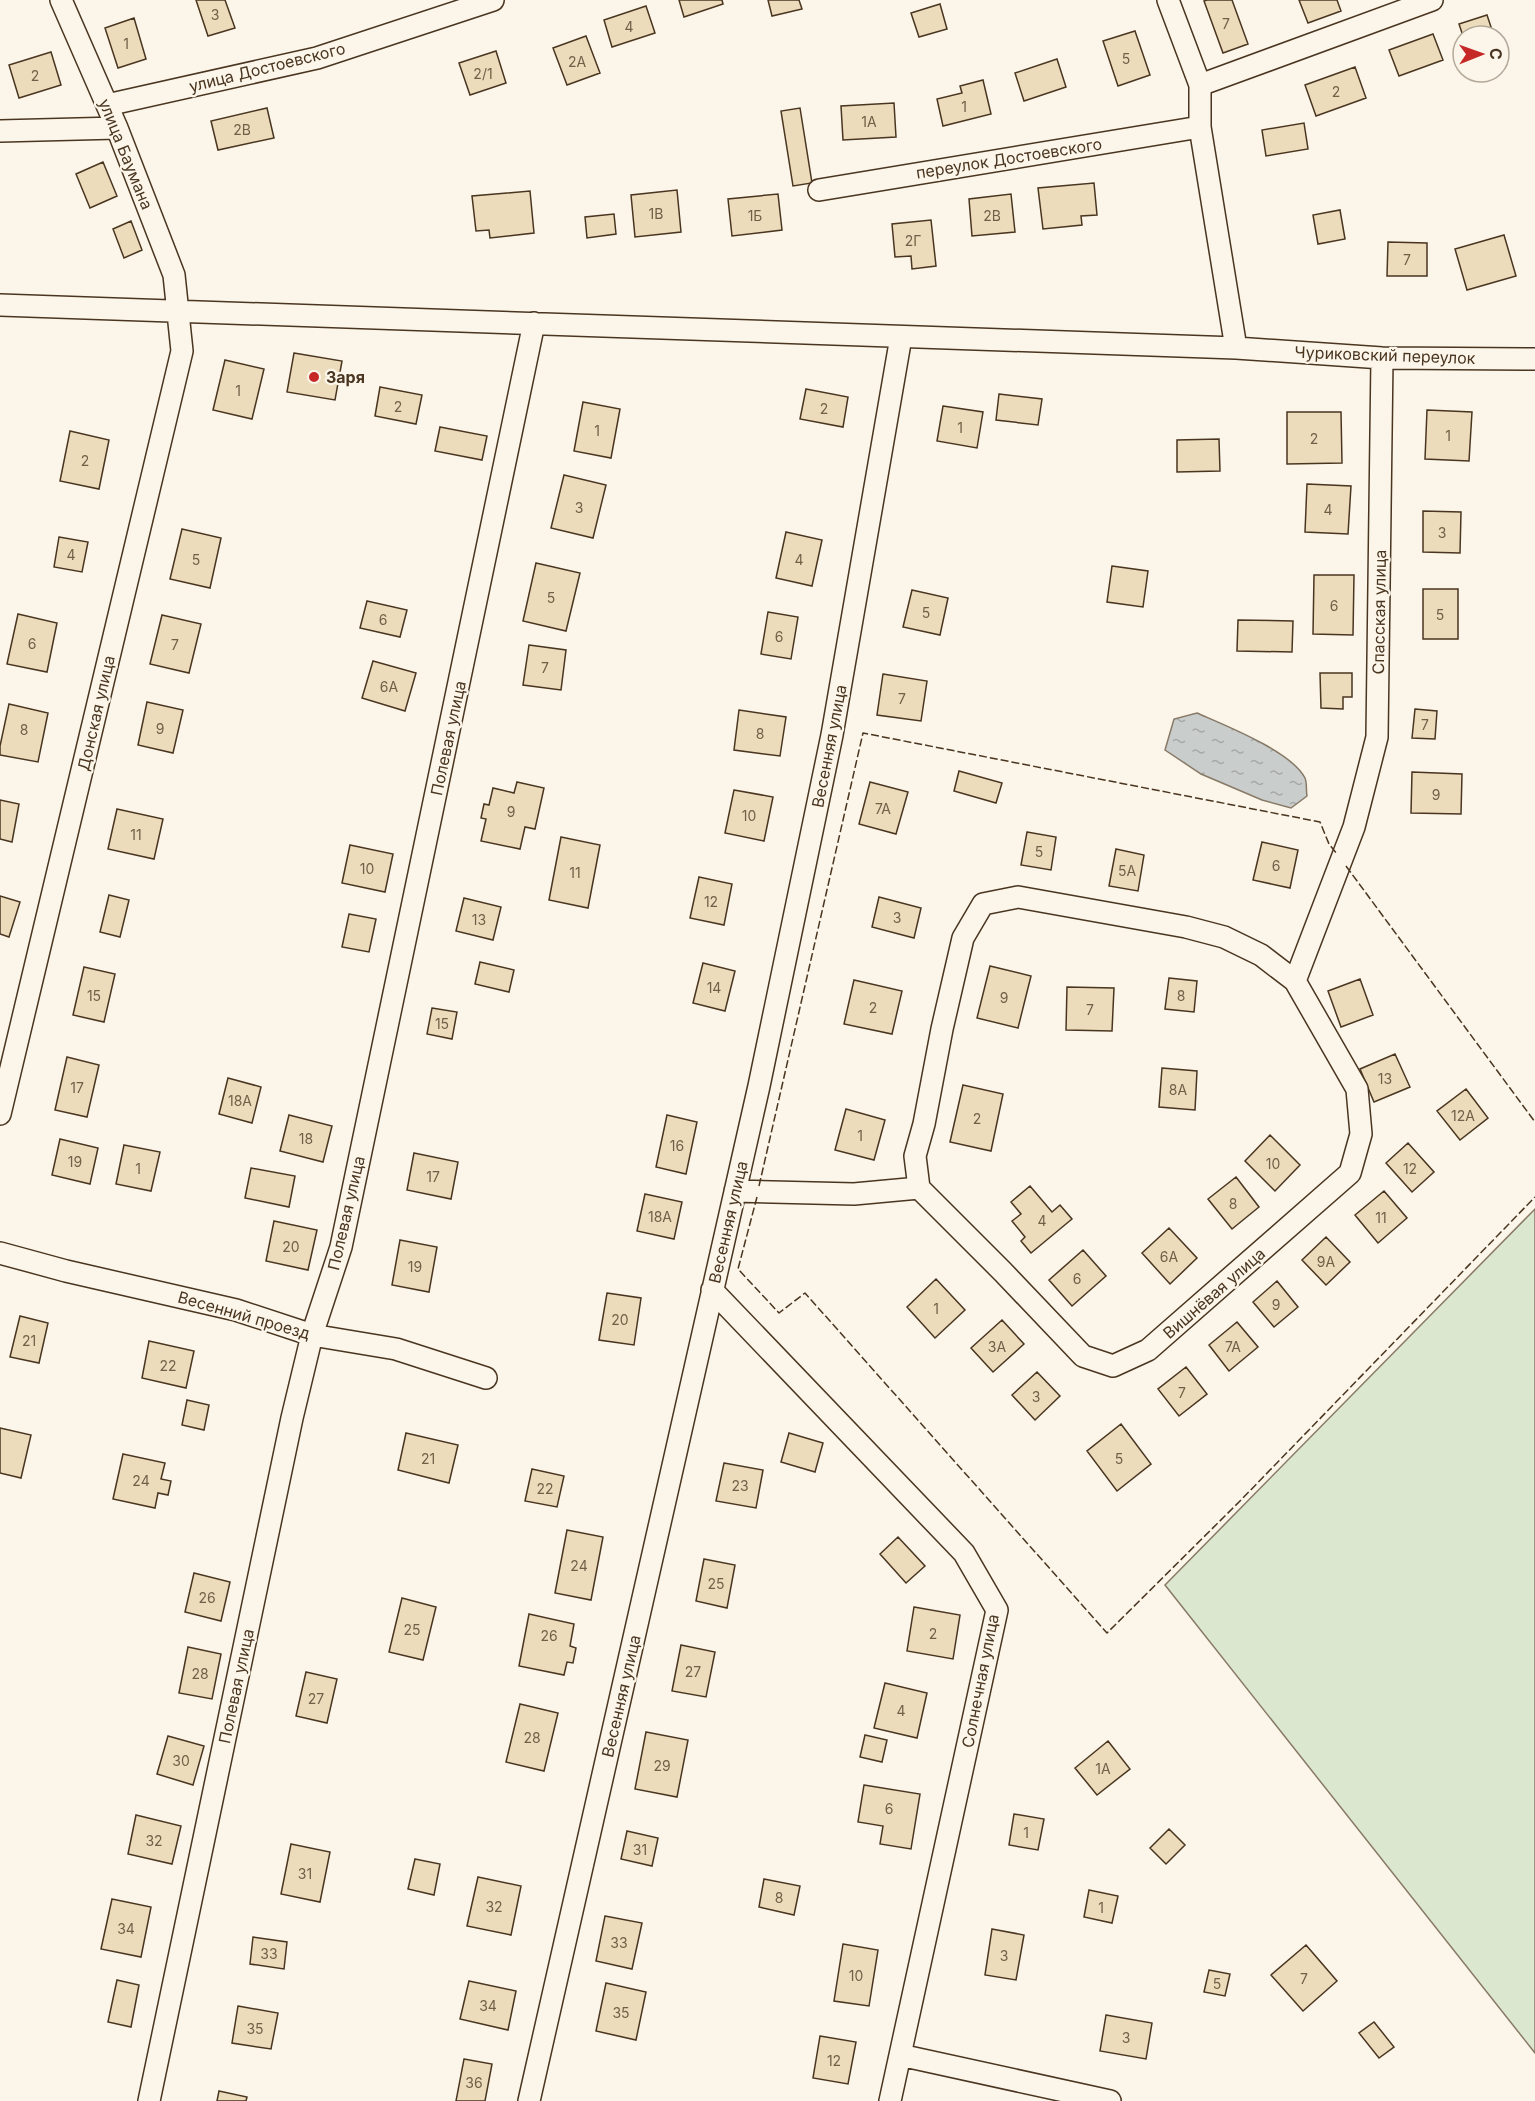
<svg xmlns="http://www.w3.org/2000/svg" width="1535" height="2101" viewBox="0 0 1535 2101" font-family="Inter,sans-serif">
<defs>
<pattern id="water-ripples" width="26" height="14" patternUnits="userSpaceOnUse" patternTransform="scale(1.5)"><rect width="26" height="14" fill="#c9cecd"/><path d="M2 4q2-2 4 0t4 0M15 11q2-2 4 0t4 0" fill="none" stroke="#a5a8a6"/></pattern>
</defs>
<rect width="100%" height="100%" fill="#fbf6e9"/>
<!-- green -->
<path fill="#dce7d0" stroke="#887966" stroke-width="1.5" d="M 1535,1209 L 1535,2053 L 1165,1585 Z"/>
<!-- water -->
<path fill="url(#water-ripples)" stroke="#887966" stroke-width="1.5" d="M 1197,713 C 1224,725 1291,751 1305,778 C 1307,782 1306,791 1307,796 L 1291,808 L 1262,800 L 1201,774 L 1165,750 L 1174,719 Z"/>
<!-- building -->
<path fill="#ecdcbc" stroke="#4a3520" stroke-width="1.5" d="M 196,0 L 225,0 L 235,28 L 208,36 Z
M 679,0 L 722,0 L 723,4 L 684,17 Z
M 768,0 L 799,0 L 802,9 L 772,16 Z
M 1207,0 L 1232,0 L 1248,44 L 1223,53 L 1204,1 Z
M 1299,0 L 1337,0 L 1341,11 L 1308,23 Z
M 940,4 L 947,29 L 919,37 L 911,13 Z
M 646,6 L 655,33 L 612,47 L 604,20 Z
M 1487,15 L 1494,36 L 1463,36 L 1459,24 Z
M 134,18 L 146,59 L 118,68 L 105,28 Z
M 1135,31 L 1150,75 L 1118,86 L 1103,41 Z
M 1433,34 L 1443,60 L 1399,76 L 1389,50 Z
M 586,36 L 600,73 L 567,85 L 553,48 Z
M 496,51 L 506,83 L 470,95 L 459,63 Z
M 51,52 L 61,85 L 19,98 L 9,65 Z
M 1057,59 L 1066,87 L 1024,101 L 1015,73 Z
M 1355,67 L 1366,98 L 1316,116 L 1305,85 Z
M 983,80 L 991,114 L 943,126 L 937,99 L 962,93 L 960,86 Z
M 894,103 L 896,137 L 843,140 L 841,106 Z
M 267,108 L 274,138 L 218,150 L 211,121 Z
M 800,108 L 812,183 L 793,186 L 781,111 Z
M 1304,123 L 1308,149 L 1266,156 L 1262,130 Z
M 103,162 L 117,196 L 90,208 L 76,174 Z
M 1094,183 L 1097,215 L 1081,216 L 1082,225 L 1043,229 L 1038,188 Z
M 677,190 L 681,232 L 635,237 L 631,195 Z
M 530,191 L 534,233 L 490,238 L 489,230 L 476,231 L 472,196 Z
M 778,194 L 782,230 L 732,236 L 728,199 Z
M 1011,194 L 1015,232 L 972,236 L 969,199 Z
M 1340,210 L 1345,239 L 1318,244 L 1313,215 Z
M 614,214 L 616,234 L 587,238 L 585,217 Z
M 931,220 L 936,266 L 912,269 L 911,256 L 895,257 L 892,224 Z
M 131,221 L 142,250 L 124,258 L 113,229 Z
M 1504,235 L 1516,276 L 1467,290 L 1455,249 Z
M 1388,242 L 1427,243 L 1427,276 L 1387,276 Z
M 294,353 L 342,361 L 335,400 L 287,392 Z
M 225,360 L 264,369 L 252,419 L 213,410 Z
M 380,387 L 422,395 L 416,424 L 375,416 Z
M 806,389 L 848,397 L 843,427 L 800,419 Z
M 999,394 L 1042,399 L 1038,425 L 996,420 Z
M 583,402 L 620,409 L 611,458 L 574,451 Z
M 943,406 L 983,412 L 977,448 L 937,441 Z
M 1427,410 L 1472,412 L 1469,461 L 1425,459 Z
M 1287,412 L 1341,412 L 1342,463 L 1287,464 Z
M 440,427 L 487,436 L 482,460 L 435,451 Z
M 70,431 L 109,440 L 99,489 L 60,481 Z
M 1219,439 L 1220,471 L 1177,472 L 1177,440 Z
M 564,475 L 606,485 L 593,538 L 551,528 Z
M 1307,484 L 1351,486 L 1348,534 L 1305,532 Z
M 1423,511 L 1461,512 L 1460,553 L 1423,552 Z
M 182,529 L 221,538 L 210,588 L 170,579 Z
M 786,532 L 822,540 L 812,586 L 776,578 Z
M 59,537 L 88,542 L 82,572 L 54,567 Z
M 536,563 L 580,573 L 566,631 L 523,621 Z
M 1112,566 L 1148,571 L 1143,607 L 1107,602 Z
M 1314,575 L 1354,575 L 1353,635 L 1313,634 Z
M 1423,589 L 1458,589 L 1458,639 L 1423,639 Z
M 912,590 L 948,598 L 940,635 L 903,627 Z
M 367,601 L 407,610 L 400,637 L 360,628 Z
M 768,612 L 798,617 L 791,659 L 761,654 Z
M 18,614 L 57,623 L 47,672 L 7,664 Z
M 162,615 L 201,624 L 189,673 L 150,664 Z
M 1238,620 L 1293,621 L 1292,652 L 1237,651 Z
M 529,645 L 566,650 L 561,690 L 523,685 Z
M 373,661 L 416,673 L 405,711 L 362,698 Z
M 1320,673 L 1352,673 L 1352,697 L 1343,697 L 1343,709 L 1321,708 Z
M 883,674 L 927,681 L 921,721 L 877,715 Z
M 147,702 L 183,710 L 173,753 L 138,745 Z
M 9,704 L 48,713 L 38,762 L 0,755 L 0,746 Z
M 1415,709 L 1437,711 L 1435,739 L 1412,738 Z
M 739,710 L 786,717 L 780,756 L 734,750 Z
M 959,771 L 1002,783 L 996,803 L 954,791 Z
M 1412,772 L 1462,774 L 1461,814 L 1411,813 Z
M 517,782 L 544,788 L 535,829 L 525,827 L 520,849 L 481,841 L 486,819 L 481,818 L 484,804 L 489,805 L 493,788 L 514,793 Z
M 870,782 L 908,792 L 896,834 L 859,824 Z
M 734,790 L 773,797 L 764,841 L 725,833 Z
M 0,800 L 19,804 L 12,842 L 0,839 Z
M 117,809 L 163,819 L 154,859 L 108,849 Z
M 1027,832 L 1056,837 L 1051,870 L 1021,865 Z
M 561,837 L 600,845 L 588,908 L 549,900 Z
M 1262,842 L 1298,850 L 1290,888 L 1253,880 Z
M 350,845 L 393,854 L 385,892 L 342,883 Z
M 1116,849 L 1144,855 L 1138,891 L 1109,886 Z
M 699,877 L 732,884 L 724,925 L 690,918 Z
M 109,895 L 129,900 L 120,937 L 100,932 Z
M 0,896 L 20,902 L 9,937 L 0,934 Z
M 879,897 L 921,908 L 914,938 L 872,927 Z
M 464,898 L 501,907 L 493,940 L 456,931 Z
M 349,914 L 376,919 L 369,952 L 342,947 Z
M 480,962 L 514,970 L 509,992 L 475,984 Z
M 703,963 L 735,971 L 725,1011 L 693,1003 Z
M 990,966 L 1031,976 L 1018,1028 L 977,1018 Z
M 84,967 L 115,974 L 104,1022 L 73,1015 Z
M 1169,978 L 1197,981 L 1194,1012 L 1165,1009 Z
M 1360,979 L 1373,1015 L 1341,1027 L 1328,991 Z
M 854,980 L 902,991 L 892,1034 L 844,1024 Z
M 1067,987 L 1114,988 L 1112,1031 L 1066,1030 Z
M 432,1008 L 457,1012 L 452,1039 L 427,1034 Z
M 1395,1054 L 1410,1087 L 1374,1102 L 1360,1069 Z
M 67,1057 L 99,1065 L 87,1117 L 55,1110 Z
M 1162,1068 L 1197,1071 L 1195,1110 L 1159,1107 Z
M 228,1078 L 261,1087 L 252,1123 L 219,1114 Z
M 963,1085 L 1003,1094 L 991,1151 L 950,1142 Z
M 1466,1089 L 1488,1118 L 1460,1140 L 1437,1111 Z
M 846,1109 L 885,1120 L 874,1160 L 835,1150 Z
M 289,1115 L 332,1126 L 323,1162 L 280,1151 Z
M 667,1115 L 697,1122 L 686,1174 L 656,1167 Z
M 1270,1135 L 1300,1165 L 1275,1191 L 1245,1161 Z
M 60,1139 L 98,1148 L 90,1184 L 52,1175 Z
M 1408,1143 L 1434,1172 L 1412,1192 L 1386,1163 Z
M 124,1145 L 160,1152 L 151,1191 L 116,1184 Z
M 414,1153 L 458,1162 L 451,1199 L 407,1190 Z
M 251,1168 L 295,1176 L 289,1207 L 245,1198 Z
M 1236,1177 L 1259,1207 L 1232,1229 L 1208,1199 Z
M 1030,1186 L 1052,1212 L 1060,1205 L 1072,1219 L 1031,1253 L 1021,1241 L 1025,1237 L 1012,1221 L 1021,1214 L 1011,1202 Z
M 1384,1191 L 1407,1218 L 1378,1243 L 1355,1215 Z
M 645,1194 L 682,1202 L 674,1239 L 637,1231 Z
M 274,1221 L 317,1230 L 308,1270 L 266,1261 Z
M 1169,1228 L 1197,1258 L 1170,1284 L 1142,1253 Z
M 1326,1237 L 1350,1262 L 1326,1285 L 1302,1260 Z
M 400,1240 L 437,1247 L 429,1292 L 392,1285 Z
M 1083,1250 L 1106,1276 L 1072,1306 L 1049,1280 Z
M 936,1279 L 965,1310 L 935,1338 L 907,1307 Z
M 1277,1281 L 1298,1307 L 1274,1327 L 1253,1302 Z
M 607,1293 L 641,1298 L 634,1345 L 599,1340 Z
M 20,1316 L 48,1323 L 39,1363 L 10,1357 Z
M 1002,1320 L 1024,1344 L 993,1372 L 971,1348 Z
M 1237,1322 L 1258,1347 L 1229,1371 L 1209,1345 Z
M 149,1341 L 194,1351 L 186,1388 L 142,1378 Z
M 1186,1367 L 1207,1394 L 1179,1416 L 1158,1389 Z
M 1037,1372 L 1060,1396 L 1035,1420 L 1012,1395 Z
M 187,1400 L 209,1405 L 204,1430 L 182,1425 Z
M 1121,1424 L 1151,1464 L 1117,1491 L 1087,1451 Z
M 0,1428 L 31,1435 L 21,1478 L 0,1473 Z
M 406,1433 L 458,1445 L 449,1483 L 398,1470 Z
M 789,1433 L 823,1443 L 815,1472 L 781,1462 Z
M 123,1454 L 165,1463 L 161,1479 L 171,1481 L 168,1495 L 158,1493 L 155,1508 L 113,1499 Z
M 724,1463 L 763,1470 L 756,1508 L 716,1501 Z
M 532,1469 L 564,1476 L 557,1507 L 525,1501 Z
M 567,1530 L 603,1537 L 591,1600 L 555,1593 Z
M 898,1537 L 925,1566 L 906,1583 L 880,1554 Z
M 704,1559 L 735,1565 L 727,1608 L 696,1601 Z
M 194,1573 L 230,1582 L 221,1621 L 185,1612 Z
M 402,1598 L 436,1607 L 423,1660 L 389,1652 Z
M 914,1607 L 960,1615 L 953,1659 L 907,1651 Z
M 529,1614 L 574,1624 L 570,1646 L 576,1648 L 573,1663 L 567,1662 L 564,1675 L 519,1666 Z
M 681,1645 L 715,1652 L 706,1697 L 672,1691 Z
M 188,1647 L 221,1654 L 212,1699 L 179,1693 Z
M 306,1672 L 337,1679 L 327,1723 L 296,1716 Z
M 885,1683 L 927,1693 L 917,1738 L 874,1728 Z
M 520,1704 L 558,1713 L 544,1771 L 506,1762 Z
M 646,1732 L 688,1740 L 677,1797 L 635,1789 Z
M 865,1735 L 887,1740 L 882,1762 L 860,1757 Z
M 168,1736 L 204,1746 L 193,1785 L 157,1774 Z
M 1108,1741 L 1130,1769 L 1097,1795 L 1075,1768 Z
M 864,1785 L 920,1794 L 911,1849 L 880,1844 L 883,1826 L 858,1822 Z
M 1014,1814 L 1044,1819 L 1038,1850 L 1009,1845 Z
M 136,1815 L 181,1826 L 172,1864 L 128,1854 Z
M 1169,1829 L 1185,1845 L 1166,1864 L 1150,1848 Z
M 627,1831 L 658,1838 L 652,1866 L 621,1859 Z
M 291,1844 L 330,1852 L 320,1902 L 281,1894 Z
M 415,1859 L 440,1864 L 434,1895 L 408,1889 Z
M 478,1877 L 521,1886 L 511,1935 L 467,1926 Z
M 764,1879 L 800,1886 L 794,1915 L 759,1907 Z
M 1089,1890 L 1118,1896 L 1112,1923 L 1084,1917 Z
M 112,1899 L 151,1907 L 141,1957 L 101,1949 Z
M 605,1916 L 642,1923 L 632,1969 L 596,1961 Z
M 992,1929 L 1024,1935 L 1016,1980 L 985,1975 Z
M 253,1937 L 287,1942 L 284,1969 L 250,1964 Z
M 843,1944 L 878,1950 L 869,2006 L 834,2001 Z
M 1306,1945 L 1337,1981 L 1303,2011 L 1271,1975 Z
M 1209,1970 L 1230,1974 L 1225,1996 L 1204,1992 Z
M 117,1980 L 139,1985 L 131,2027 L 108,2022 Z
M 469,1981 L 516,1991 L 508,2030 L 460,2019 Z
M 606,1983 L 646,1992 L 636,2040 L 596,2031 Z
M 238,2006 L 278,2013 L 271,2049 L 232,2043 Z
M 1106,2015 L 1152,2023 L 1146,2059 L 1100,2051 Z
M 1374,2022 L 1394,2047 L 1379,2058 L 1359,2033 Z
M 820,2036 L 856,2042 L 848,2084 L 813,2078 Z
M 464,2059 L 492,2064 L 485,2101 L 456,2101 Z
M 219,2091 L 247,2097 L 246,2101 L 217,2101 Z"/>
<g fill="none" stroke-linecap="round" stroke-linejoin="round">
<defs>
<path id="minor" d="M 1168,0 L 1200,85 L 1200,127 L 1236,348
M 1200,85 L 1432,0
M 107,105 L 317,58 L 493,0
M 0,131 L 117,128
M 819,190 L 1200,127
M 0,305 L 1236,348 L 1382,358 L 1535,359
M 0,1114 L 182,351 L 174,275 L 117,128 L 61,0
M 919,1188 L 1003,1272 L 1083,1356 L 1113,1366 L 1148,1350 L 1350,1173 L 1361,1134 L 1357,1089 L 1295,981
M 735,1191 L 854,1194 L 919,1188 L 915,1156 L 924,1124 L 942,1029 L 963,938 L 983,904 L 1018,897 L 1186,927 L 1224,937 L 1261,955 L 1295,981 L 1354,827 L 1377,737 L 1382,358
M 0,1253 L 66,1271 L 236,1310 L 312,1335 L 396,1349 L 486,1378
M 712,1290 L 964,1553 L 997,1610 L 890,2101
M 900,2055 L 1110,2101
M 149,2101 L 292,1418 L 312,1335 L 341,1247 L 534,323
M 529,2101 L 759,1086 L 832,735 L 901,337"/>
</defs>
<!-- minor casing -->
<use href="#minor" stroke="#4a3520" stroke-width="24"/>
<!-- minor -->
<use href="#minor" stroke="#fbf6e9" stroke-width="21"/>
<!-- fence -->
<path stroke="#4a3520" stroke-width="1.5" stroke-dasharray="8 3" stroke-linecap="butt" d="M 1346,866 L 1535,1122
M 759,1186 L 863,733 L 1320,822 L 1329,844 L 1337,854
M 757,1197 L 738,1269 L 779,1313 L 805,1293 L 1107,1633 L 1239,1502 L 1535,1197"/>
</g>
<!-- markers -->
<circle fill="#c62828" stroke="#fbf6e9" stroke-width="2" cx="314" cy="377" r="6"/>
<g text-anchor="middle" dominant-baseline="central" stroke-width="4.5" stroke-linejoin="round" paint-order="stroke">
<!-- number labels -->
<g font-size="14" fill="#725f47">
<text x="215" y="14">3</text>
<text x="1226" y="23">7</text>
<text x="629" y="26">4</text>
<text x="126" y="43">1</text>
<text x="1126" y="58">5</text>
<text x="577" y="61">2А</text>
<text x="483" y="73">2/1</text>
<text x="35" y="75">2</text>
<text x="1336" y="91">2</text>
<text x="964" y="106">1</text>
<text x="869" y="121">1А</text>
<text x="242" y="129">2В</text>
<text x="656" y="213">1В</text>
<text x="755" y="215">1Б</text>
<text x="992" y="215">2В</text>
<text x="913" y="240">2Г</text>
<text x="1407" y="259">7</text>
<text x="238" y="390">1</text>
<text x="398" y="406">2</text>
<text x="824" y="408">2</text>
<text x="960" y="427">1</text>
<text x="597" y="430">1</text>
<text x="1448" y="435">1</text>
<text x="1314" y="438">2</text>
<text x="85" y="460">2</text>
<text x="579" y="507">3</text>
<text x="1328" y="509">4</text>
<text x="1442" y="532">3</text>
<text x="71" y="554">4</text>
<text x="196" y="559">5</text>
<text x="799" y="559">4</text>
<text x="551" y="597">5</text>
<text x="1334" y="605">6</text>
<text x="926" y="612">5</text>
<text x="1440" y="614">5</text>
<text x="383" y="619">6</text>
<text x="779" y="636">6</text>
<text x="32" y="643">6</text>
<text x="175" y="644">7</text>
<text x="545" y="667">7</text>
<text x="389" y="686">6А</text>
<text x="902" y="698">7</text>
<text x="1425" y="724">7</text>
<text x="160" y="728">9</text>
<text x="24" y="729">8</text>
<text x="760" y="733">8</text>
<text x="1436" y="794">9</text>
<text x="883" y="808">7А</text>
<text x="511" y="811">9</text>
<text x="749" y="815">10</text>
<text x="136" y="834">11</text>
<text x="1039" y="851">5</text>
<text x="1276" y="865">6</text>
<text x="367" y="868">10</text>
<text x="1127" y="870">5А</text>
<text x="575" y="872">11</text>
<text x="711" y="901">12</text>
<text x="897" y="917">3</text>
<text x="479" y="919">13</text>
<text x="714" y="987">14</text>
<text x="94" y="995">15</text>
<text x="1181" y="995">8</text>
<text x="1004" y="997">9</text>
<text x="873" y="1007">2</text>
<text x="1090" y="1009">7</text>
<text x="442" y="1023">15</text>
<text x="1385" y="1078">13</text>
<text x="77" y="1087">17</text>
<text x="1178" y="1089">8А</text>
<text x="240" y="1100">18А</text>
<text x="1463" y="1115">12А</text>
<text x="977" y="1118">2</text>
<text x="860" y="1135">1</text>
<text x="306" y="1138">18</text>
<text x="677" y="1145">16</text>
<text x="75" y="1161">19</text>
<text x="1273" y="1163">10</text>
<text x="138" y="1168">1</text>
<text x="1410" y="1168">12</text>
<text x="433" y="1176">17</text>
<text x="1233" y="1203">8</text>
<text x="660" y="1216">18А</text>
<text x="1381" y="1217">11</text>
<text x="1042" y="1220">4</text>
<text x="291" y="1246">20</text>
<text x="1169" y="1256">6А</text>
<text x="1326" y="1261">9А</text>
<text x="415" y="1266">19</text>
<text x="1077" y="1278">6</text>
<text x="1276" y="1304">9</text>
<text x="936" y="1308">1</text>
<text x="620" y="1319">20</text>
<text x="29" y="1340">21</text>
<text x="997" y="1346">3А</text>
<text x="1233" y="1346">7А</text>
<text x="168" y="1365">22</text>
<text x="1182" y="1392">7</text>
<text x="1036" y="1396">3</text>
<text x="428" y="1458">21</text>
<text x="1119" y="1458">5</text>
<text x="141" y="1480">24</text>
<text x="740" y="1485">23</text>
<text x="545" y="1488">22</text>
<text x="579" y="1565">24</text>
<text x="716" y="1583">25</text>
<text x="207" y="1597">26</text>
<text x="412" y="1629">25</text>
<text x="933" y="1633">2</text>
<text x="549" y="1635">26</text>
<text x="693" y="1671">27</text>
<text x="200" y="1673">28</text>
<text x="316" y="1698">27</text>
<text x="901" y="1710">4</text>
<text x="532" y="1737">28</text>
<text x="181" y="1760">30</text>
<text x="662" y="1765">29</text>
<text x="1103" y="1768">1А</text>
<text x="889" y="1808">6</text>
<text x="1026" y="1832">1</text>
<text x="154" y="1840">32</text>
<text x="640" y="1849">31</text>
<text x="305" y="1873">31</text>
<text x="779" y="1897">8</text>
<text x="494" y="1906">32</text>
<text x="1101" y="1907">1</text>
<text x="126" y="1928">34</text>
<text x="619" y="1942">33</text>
<text x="269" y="1953">33</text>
<text x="1004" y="1955">3</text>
<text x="856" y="1975">10</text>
<text x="1304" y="1978">7</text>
<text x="1217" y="1983">5</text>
<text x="488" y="2005">34</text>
<text x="621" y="2012">35</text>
<text x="255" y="2028">35</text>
<text x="1126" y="2037">3</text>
<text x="834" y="2060">12</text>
<text x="474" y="2082">36</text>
</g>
<!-- street labels -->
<g font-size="16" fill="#4a3520" stroke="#fbf6e9">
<text transform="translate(267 67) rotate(-14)">улица Достоевского</text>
<text transform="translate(126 154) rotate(68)">улица Баумана</text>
<text transform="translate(1009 158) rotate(-9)">переулок Достоевского</text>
<text transform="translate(1385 355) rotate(2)">Чуриковский переулок</text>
<text transform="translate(1379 612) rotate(-89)">Спасская улица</text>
<text transform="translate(96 713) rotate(-77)">Донская улица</text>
<text transform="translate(448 738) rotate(-78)">Полевая улица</text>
<text transform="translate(829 746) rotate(-79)">Весенняя улица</text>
<text transform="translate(346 1213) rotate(-77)">Полевая улица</text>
<text transform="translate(728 1222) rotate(-77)">Весенняя улица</text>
<text transform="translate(1214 1293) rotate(-41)">Вишнёвая улица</text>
<text transform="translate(244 1315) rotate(16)">Весенний проезд</text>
<text transform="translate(980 1681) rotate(-79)">Солнечная улица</text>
<text transform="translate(236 1686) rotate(-78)">Полевая улица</text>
<text transform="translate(621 1696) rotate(-77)">Весенняя улица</text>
</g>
<!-- poi labels -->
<g font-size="16" font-weight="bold" fill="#4a3520" stroke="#fbf6e9" text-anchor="start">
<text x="326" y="377">Заря</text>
</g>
</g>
<!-- north arrow -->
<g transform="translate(1481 54) rotate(89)"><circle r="28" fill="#fbf6e9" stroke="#b4a999" stroke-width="1.5"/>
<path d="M0-4.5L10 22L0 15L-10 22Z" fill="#c62828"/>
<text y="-9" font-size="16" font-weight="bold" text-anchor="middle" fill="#4a3520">С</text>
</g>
</svg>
